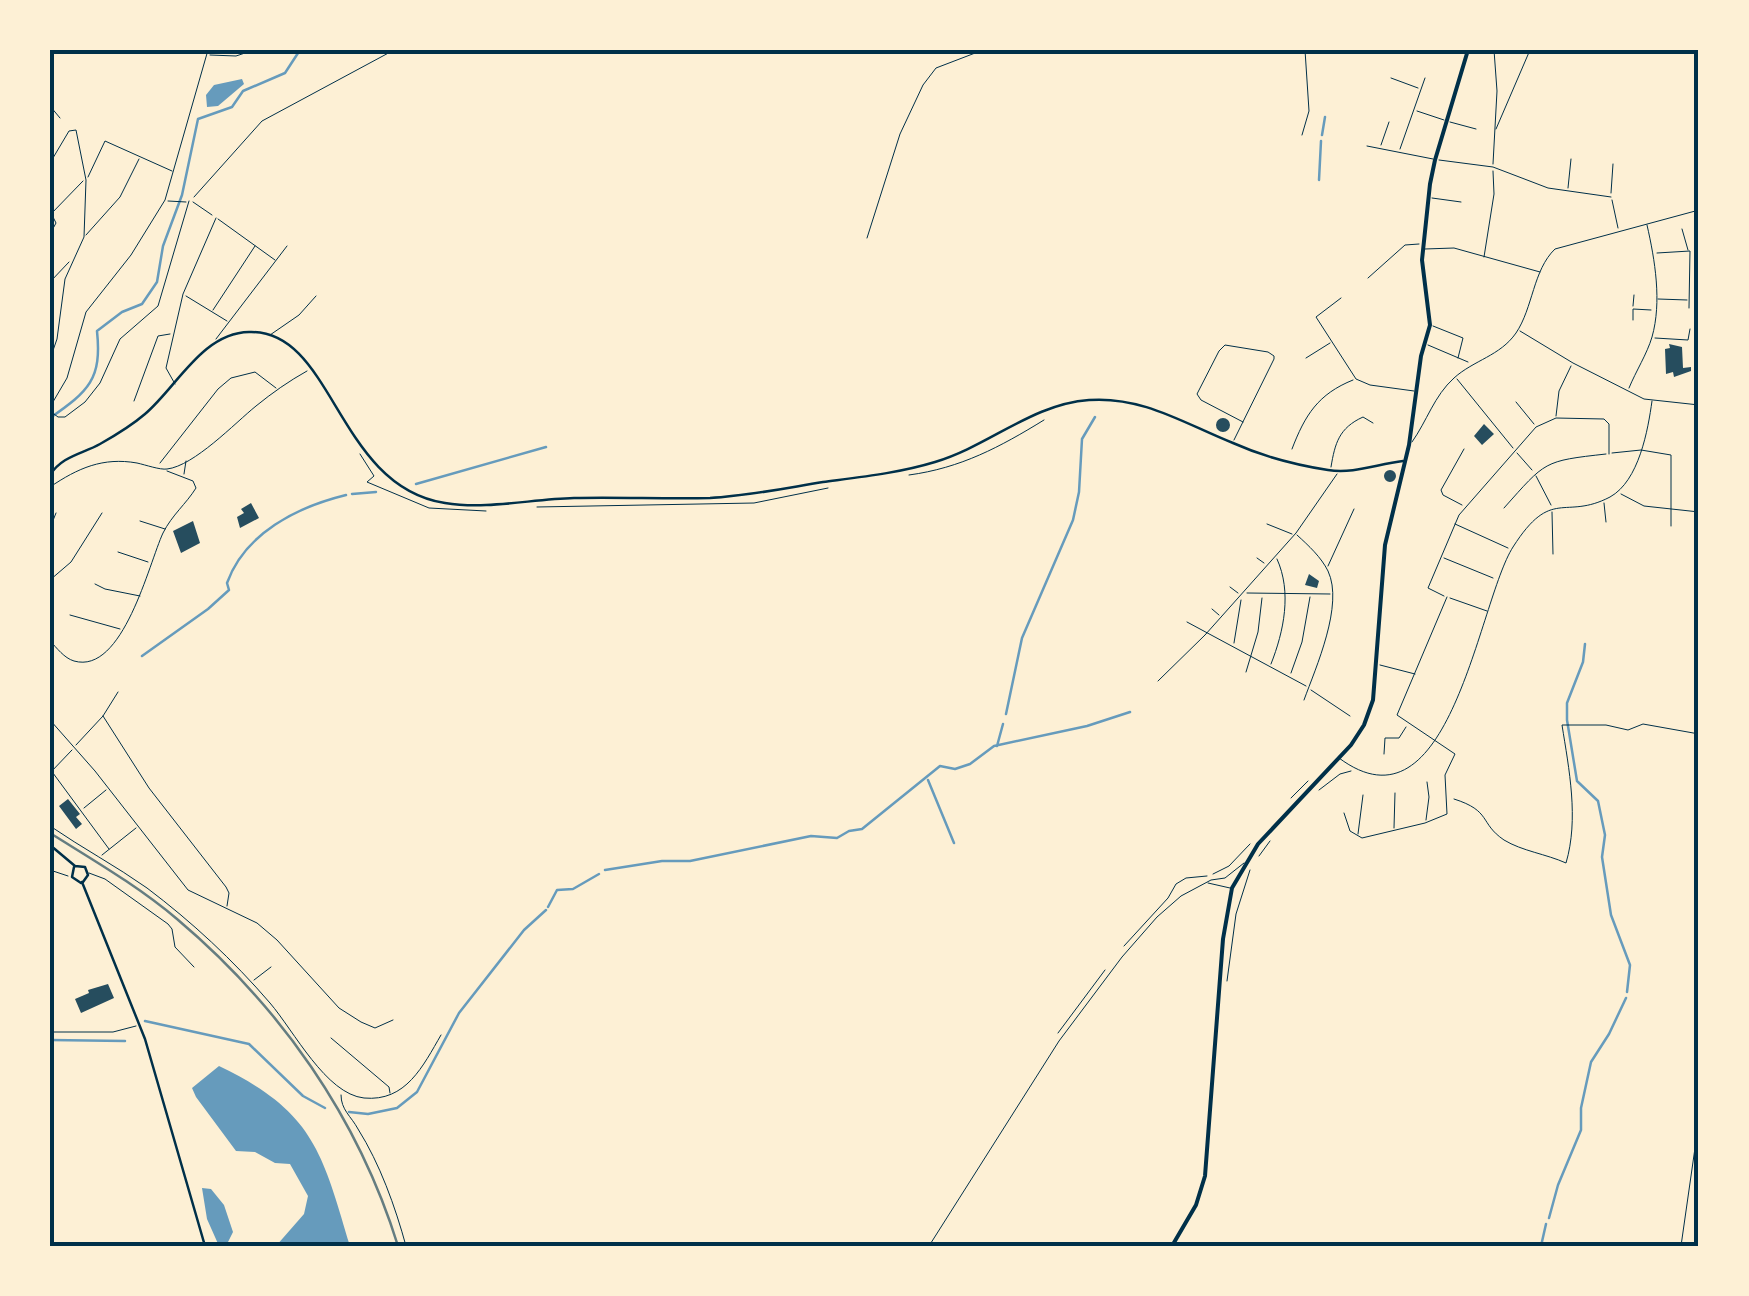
<svg xmlns="http://www.w3.org/2000/svg" width="1749" height="1296" viewBox="0 0 1749 1296" font-family="'DejaVu Sans',sans-serif">
<rect width="100%" height="100%" fill="#fdf0d5"/>
<!-- water -->
<path fill="#669bbc" d="M 242,79 L 244,84 L 218,106 L 207,107 L 206,95 L 214,85 Z
M 219,1066 C 313,1111 322,1151 350,1246 L 276,1246 L 304,1214 L 308,1196 L 290,1164 L 275,1163 L 255,1152 L 236,1151 L 196,1097 L 192,1088 Z
M 202,1188 L 211,1189 L 224,1205 L 233,1232 L 226,1246 L 219,1246 L 207,1219 Z"/>
<g fill="none" stroke-linecap="round" stroke-linejoin="round">
<!-- stream -->
<path stroke="#669bbc" stroke-width="2.5" d="M 1322,135 L 1325,117
M 1319,180 L 1321,141
M 50,418 C 89,391 102,379 97,331 L 122,312 L 142,304 L 157,282 L 163,246 L 182,195 L 198,119 L 232,107 L 243,91 L 285,73 L 300,50
M 416,484 L 546,447
M 352,494 L 376,492
M 1585,644 L 1583,662 L 1567,703 L 1567,720 L 1577,781 L 1598,801 L 1605,835 L 1602,857 L 1611,915 L 1630,965 L 1627,992
M 142,656 L 208,609 L 229,590 L 227,583 C 245,533 297,507 346,495
M 1006,714 L 1022,638 L 1073,520 L 1079,492 L 1082,439 L 1095,417
M 997,746 L 1003,724
M 928,780 L 954,843
M 605,870 L 662,861 L 690,861 L 811,836 L 837,838 L 849,831 L 862,829 L 940,766 L 955,769 L 970,764 L 994,746 L 1087,726 L 1130,712
M 548,907 L 557,890 L 573,889 L 599,874
M 145,1021 L 249,1044 L 303,1096 L 325,1108
M 50,1040 L 125,1041
M 349,1112 L 368,1114 L 397,1108 L 417,1092 L 459,1013 L 524,930 L 546,910
M 1549,1218 L 1558,1185 L 1581,1130 L 1581,1108 L 1591,1062 L 1609,1034 L 1626,998
M 1541,1246 L 1546,1224"/>
</g>
<!-- building -->
<path fill="#264d5e" d="M 1669,344 L 1682,347 L 1683,368 L 1691,367 L 1691,371 L 1674,377 L 1673,372 L 1666,374 L 1665,349 L 1670,348 Z
M1216 425a7 7 0 1 1 14 0a7 7 0 1 1-14 0Z
M 1484,424 L 1494,434 L 1482,445 L 1474,436 Z
M1384 476a6 6 0 1 1 12 0a6 6 0 1 1-12 0Z
M 251,503 L 259,518 L 240,528 L 237,517 L 244,513 L 241,509 Z
M 193,521 L 200,543 L 181,553 L 173,531 Z
M 1309,574 L 1319,581 L 1317,588 L 1305,585 Z
M 68,799 L 80,814 L 76,817 L 82,824 L 76,829 L 59,806 Z
M 108,984 L 114,998 L 81,1013 L 75,999 L 89,993 L 88,990 Z"/>
<g fill="none" stroke-linecap="round" stroke-linejoin="round">
<!-- path -->
<path stroke="#003049" stroke-width="1" d="M 1302,135 L 1309,111 L 1305,50
M 194,197 L 262,121 L 394,50
M 867,238 L 900,134 L 923,85 L 936,68 L 983,50
M 360,454 L 374,476 L 367,482 L 429,508 L 486,511
M 909,475 C 961,468 1000,447 1044,420
M 537,507 L 754,503 L 828,488
M 1319,790 L 1340,774 L 1351,771
M 1291,798 L 1308,781
M 1454,799 C 1492,811 1479,823 1504,840 C 1522,851 1546,854 1566,863 C 1579,819 1569,769 1562,725 L 1606,725 L 1628,730 L 1643,724 L 1699,734
M 1259,856 L 1270,841
M 1213,874 L 1229,866 L 1250,844
M 1124,946 L 1168,898 L 1176,884 L 1186,878 L 1207,876
M 1227,981 L 1236,914 L 1250,870
M 1058,1033 L 1105,970
M 341,1095 C 341,1110 351,1116 358,1129 C 380,1164 395,1206 406,1246
M 1681,1246 L 1699,1120"/>
<!-- service -->
<path stroke="#003049" stroke-width="1" d="M 1496,129 L 1530,50
M 1368,278 L 1405,245 L 1419,244
M 1380,665 L 1415,674"/>
<!-- minor -->
<path stroke="#003049" stroke-width="1" d="M 1509,50 L 1516,53
M 210,55 L 236,56 L 254,50
M 1391,78 L 1418,88
M 50,106 L 60,118
M 1417,111 L 1444,120
M 1450,122 L 1476,129
M 1381,145 L 1389,122
M 1367,146 L 1433,159
M 1400,149 L 1425,78
M 1439,160 L 1493,167 L 1548,188 L 1611,197
M 50,163 L 69,131 L 76,130 L 86,180 L 84,237 L 65,279 L 57,339 L 50,359
M 1493,164 L 1497,91 L 1494,50
M 88,177 L 105,141 L 172,171
M 1568,188 L 1571,159
M 1611,193 L 1613,164
M 1432,198 L 1461,202
M 1612,200 L 1618,228
M 168,201 L 186,202
M 193,202 L 212,215
M 50,215 L 83,181
M 218,219 L 275,260
M 1682,229 L 1688,250
M 50,234 L 56,223 L 52,215
M 86,235 L 120,197 L 139,159
M 1425,249 L 1454,248 L 1540,272
M 1657,253 L 1690,251 L 1689,308
M 1484,257 L 1494,194 L 1493,171
M 50,282 L 69,262
M 186,296 L 227,321
M 1341,298 L 1316,317 L 1356,379 L 1370,385 L 1414,391
M 1658,299 L 1687,300
M 1633,306 L 1634,295
M 213,310 L 255,246
M 1633,320 L 1633,309 L 1651,310
M 1433,326 L 1463,338 L 1458,358
M 1520,331 L 1573,363 L 1644,399 L 1699,405
M 270,335 L 299,315 L 316,296
M 1655,338 L 1688,340 L 1690,329
M 216,339 L 287,246
M 1428,345 L 1468,362
M 1306,358 L 1330,343
M 1457,379 L 1513,448
M 175,384 L 166,368 L 183,294 L 216,218
M 1629,388 C 1636,371 1647,354 1652,337 C 1662,302 1655,260 1647,225
M 134,401 L 158,336 L 170,334
M 1516,402 L 1534,424
M 50,407 L 67,378 L 86,312 L 131,255 L 165,200 L 208,50
M 50,411 L 58,417 L 65,417 L 85,402 L 100,383 L 120,339 L 158,306 L 189,201
M 1556,416 L 1559,391 L 1571,366
M 1234,440 L 1274,359 L 1274,356 L 1268,352 L 1225,345 L 1219,351 L 1197,394 L 1201,400 L 1243,422
M 1412,442 C 1427,421 1434,396 1454,378 C 1474,360 1500,356 1516,333 C 1533,308 1533,270 1555,249 L 1699,210
M 1292,449 C 1305,415 1318,394 1353,380
M 1517,453 L 1532,470
M 1612,453 L 1641,450 L 1671,455 L 1671,526
M 160,463 L 218,389 L 231,378 L 255,372 L 276,388
M 1331,467 C 1335,443 1339,428 1363,417 L 1373,423
M 184,474 L 186,461
M 1536,476 L 1551,505
M 50,487 C 78,468 103,457 137,463 C 146,465 160,470 167,469 C 194,466 235,423 256,406 C 272,393 289,381 307,371
M 1621,494 L 1644,506 L 1699,512
M 1604,503 L 1606,522
M 1462,505 L 1443,495 L 1441,490 L 1464,449
M 1504,508 C 1546,461 1543,461 1606,454
M 1552,512 L 1553,554
M 140,521 L 165,529
M 1267,524 L 1292,534
M 1455,524 L 1508,548
M 50,528 L 56,513
M 1297,535 C 1309,546 1321,557 1328,571 C 1344,605 1316,667 1304,700
M 118,552 L 148,562
M 1257,558 L 1264,563
M 1444,558 L 1493,578
M 1328,566 L 1354,509
M 50,580 L 71,562 L 102,513
M 95,584 L 105,589 L 140,596
M 1230,587 L 1238,593
M 1247,593 L 1330,594
M 1444,596 L 1428,588 L 1459,515 L 1536,427 L 1556,418 L 1604,419 L 1609,424 L 1609,454
M 1450,598 L 1487,611
M 1212,609 L 1219,615
M 70,615 L 120,629
M 1187,622 L 1306,686
M 50,641 C 57,648 64,658 74,661 C 123,675 149,563 163,533 C 172,515 186,504 196,488 L 193,481 L 167,471
M 1234,643 L 1241,600
M 1271,664 C 1284,631 1292,592 1277,559
M 1246,672 L 1258,632 L 1262,598
M 1291,673 L 1302,642 L 1310,597
M 1158,681 L 1205,635 L 1296,533 L 1337,474
M 1311,690 L 1350,716
M 103,716 L 149,788 L 226,887 L 229,893 L 227,906
M 50,720 L 95,771 L 188,890 L 257,923 L 277,940 L 339,1008 L 361,1022 L 375,1028 L 393,1020
M 76,745 L 103,716 L 118,692
M 1384,754 L 1385,738 L 1399,738 L 1406,727
M 1339,758 C 1450,841 1478,602 1513,547 C 1552,486 1564,521 1610,497 C 1639,481 1648,430 1652,401
M 50,769 L 109,849
M 50,773 L 72,750
M 84,808 L 106,790
M 1344,813 L 1350,831 L 1362,838 L 1425,823 L 1447,814 L 1445,775 L 1455,754 L 1397,715 L 1447,597
M 1426,820 L 1429,797 L 1427,782
M 50,826 C 82,848 116,866 147,888 C 192,922 233,960 270,1003 C 294,1031 326,1094 364,1098 C 406,1102 423,1066 441,1035
M 1394,828 L 1395,793
M 1358,834 L 1363,795
M 102,855 L 136,828
M 50,870 L 68,876
M 89,873 L 105,879 L 168,924 L 172,929 L 175,947 L 194,967
M 1208,883 L 1230,888
M 254,980 L 271,967
M 50,1032 L 113,1032 L 136,1026
M 331,1038 L 389,1087 L 390,1093
M 165,1246 L 170,1246
M 929,1246 L 1059,1041 L 1122,957 L 1157,917 L 1181,896 L 1211,880 L 1225,878 L 1244,863"/>
<!-- tertiary -->
<path stroke="#003049" stroke-width="2.5" d="M 50,475 C 62,456 82,454 100,444 C 116,435 131,426 145,414 C 177,387 202,333 249,332 C 334,329 336,486 445,503 C 487,510 531,499 574,498 C 619,497 665,499 710,498 C 748,496 786,488 823,482 C 861,477 899,473 935,462 C 989,446 1032,404 1089,400 C 1143,396 1185,424 1233,443 C 1262,456 1296,465 1328,470 C 1354,474 1377,464 1403,461"/>
<!-- secondary -->
<path stroke="#003049" stroke-width="2.5" d="M 50,845 L 75,866 L 85,867 L 88,875 L 83,882
M 74,867 L 72,877 L 81,883
M 82,882 L 145,1039 L 205,1246"/>
<!-- primary -->
<path stroke="#003049" stroke-width="4" d="M 1172,1246 L 1196,1205 L 1205,1176 L 1223,939 L 1232,888 L 1258,844 L 1351,745 L 1364,725 L 1373,700 L 1385,545 L 1409,445 L 1421,356 L 1430,325 L 1422,260 L 1430,184 L 1435,160 L 1468,50"/>
<!-- rail -->
<path stroke="#657d81" stroke-width="2.5" d="M 50,833 C 93,860 138,886 177,919 C 280,1006 358,1117 398,1246"/>
</g>
<!-- border -->
<rect width="1749" height="1296" fill="none" stroke="#fdf0d5" stroke-width="105"/>
<rect x="52" y="52" width="1644" height="1192" fill="none" stroke="#003049" stroke-width="4"/>
</svg>
